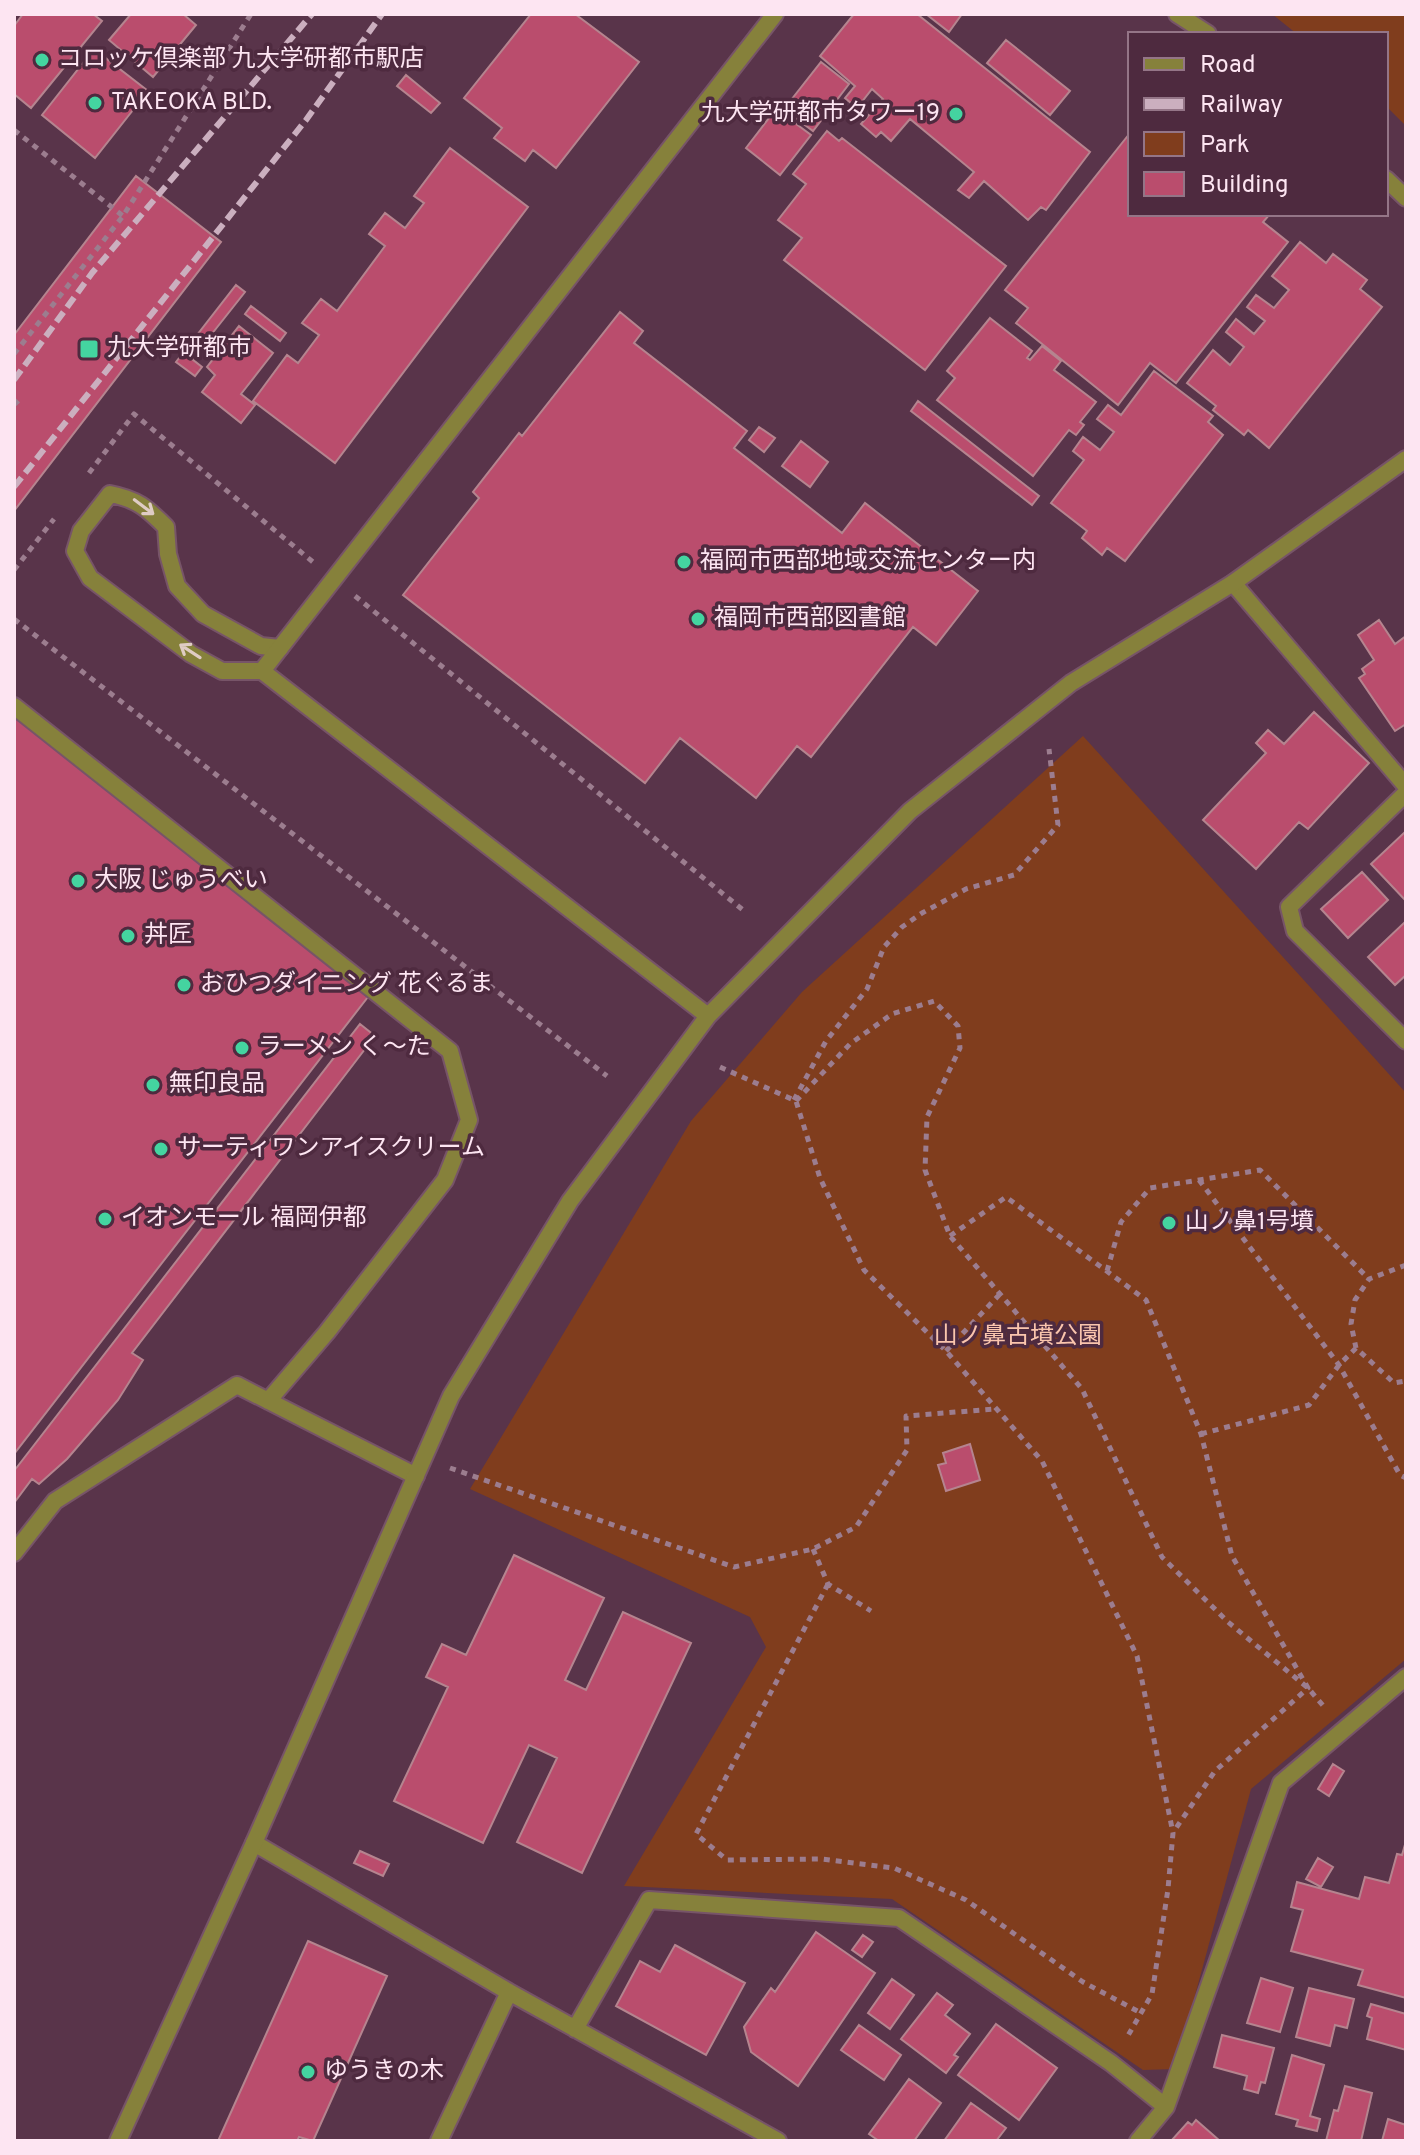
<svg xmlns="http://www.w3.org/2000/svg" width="1420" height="2155" viewBox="0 0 1420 2155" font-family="Overpass,'Noto Sans JP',sans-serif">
<rect width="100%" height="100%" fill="#59344a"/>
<!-- green -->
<path fill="#803d1d" d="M 1272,14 L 1406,14 L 1406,126 L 1386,106 L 1386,34 L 1297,34 Z
M 1083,736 L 1406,1093 L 1406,1659 L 1251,1789 L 1175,2069 L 1143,2070 L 892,1899 L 624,1886 L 766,1647 L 750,1617 L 470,1489 L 691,1121 L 802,992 Z"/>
<!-- building -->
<path fill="#ba4d6d" stroke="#b5848f" stroke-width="2" d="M 23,14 L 93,14 L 102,21 L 31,108 L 14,94 L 14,26 Z
M 131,14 L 183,14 L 196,25 L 153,77 L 109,40 Z
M 531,14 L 575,14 L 639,62 L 556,168 L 533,150 L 525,161 L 494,138 L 502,128 L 464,98 Z
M 854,14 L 917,14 L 1090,152 L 1046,210 L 1041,207 L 1028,220 L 984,181 L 969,198 L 958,190 L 974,172 L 910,119 L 891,141 L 881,132 L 876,137 L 861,124 L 883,99 L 872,89 L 857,108 L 845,98 L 855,86 L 820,56 Z
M 926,14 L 962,14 L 949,32 Z
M 1006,40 L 1070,91 L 1050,115 L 987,63 Z
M 94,49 L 148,91 L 95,158 L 42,115 Z
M 821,62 L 849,84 L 813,131 L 784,109 Z
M 406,75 L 440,103 L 431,113 L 397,86 Z
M 776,109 L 811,135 L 780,175 L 746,148 Z
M 827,131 L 839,141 L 842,138 L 1006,266 L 925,370 L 784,260 L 802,238 L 778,220 L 806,184 L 793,174 Z
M 1130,133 L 1130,214 L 1270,214 L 1263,222 L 1288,242 L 1176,383 L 1150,363 L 1118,405 L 1016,323 L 1028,308 L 1005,290 Z
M 450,148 L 528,207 L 335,463 L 253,401 L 287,355 L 298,363 L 319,335 L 302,323 L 321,299 L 337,311 L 385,246 L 369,234 L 385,213 L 405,228 L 424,203 L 414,196 Z
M 136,176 L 221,242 L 14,511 L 14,335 Z
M 1300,242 L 1326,263 L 1333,254 L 1367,280 L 1360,289 L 1382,307 L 1269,448 L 1248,430 L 1244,435 L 1213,410 L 1216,406 L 1187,383 L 1213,350 L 1230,365 L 1244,347 L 1226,332 L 1236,319 L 1254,334 L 1265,321 L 1247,307 L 1256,295 L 1274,308 L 1289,290 L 1272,276 Z
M 236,285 L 245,292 L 192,359 L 202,367 L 195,376 L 176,362 Z
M 251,306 L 286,333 L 280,341 L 245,314 Z
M 620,312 L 643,331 L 634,343 L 747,431 L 734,448 L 842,533 L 865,503 L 978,591 L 936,645 L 913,627 L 811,757 L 797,746 L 756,798 L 680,738 L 645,783 L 403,595 L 479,498 L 473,492 L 519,433 L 522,436 Z
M 990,318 L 1032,351 L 1027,358 L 1030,360 L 1042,346 L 1061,361 L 1054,370 L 1096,402 L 1080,422 L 1084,425 L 1076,435 L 1069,430 L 1033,476 L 937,400 L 955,378 L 947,371 Z
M 239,326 L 273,353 L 241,394 L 255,405 L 241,423 L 202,392 L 215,375 L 207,367 Z
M 1154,371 L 1213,416 L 1208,422 L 1223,435 L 1125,561 L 1107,548 L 1102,555 L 1082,538 L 1087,531 L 1051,503 L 1084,460 L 1073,451 L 1083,437 L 1100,450 L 1114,432 L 1097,419 L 1108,405 L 1121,415 Z
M 918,401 L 1039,496 L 1032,505 L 911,411 Z
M 759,427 L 775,438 L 764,452 L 749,440 Z
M 801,441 L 828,462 L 810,487 L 782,466 Z
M 1379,620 L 1395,644 L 1406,636 L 1406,724 L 1395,731 L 1359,678 L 1365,674 L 1362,669 L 1374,660 L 1358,635 Z
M 14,702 L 378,984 L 14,1454 Z
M 1314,712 L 1369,763 L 1308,829 L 1299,822 L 1256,869 L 1203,820 L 1266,753 L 1256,743 L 1268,730 L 1284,744 Z
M 1406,831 L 1406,901 L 1371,864 Z
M 1362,872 L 1388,900 L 1348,938 L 1321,909 Z
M 1406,921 L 1406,975 L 1395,985 L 1368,957 Z
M 360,1024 L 375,1036 L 132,1353 L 143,1360 L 118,1400 L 67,1459 L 39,1484 L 32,1479 L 14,1503 L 14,1471 Z
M 970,1444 L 980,1480 L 946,1491 L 938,1465 L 946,1463 L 943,1453 Z
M 514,1555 L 604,1598 L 565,1680 L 586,1690 L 623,1612 L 691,1643 L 582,1873 L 517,1842 L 557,1758 L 529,1745 L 483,1843 L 394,1801 L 448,1687 L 426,1677 L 442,1644 L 466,1655 Z
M 1333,1764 L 1344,1771 L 1329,1796 L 1318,1789 Z
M 1406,1841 L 1406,1998 L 1358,1985 L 1363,1970 L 1291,1951 L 1303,1910 L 1291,1907 L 1297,1882 L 1359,1899 L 1365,1877 L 1389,1883 L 1397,1854 L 1402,1855 Z
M 360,1851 L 389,1864 L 383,1876 L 354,1863 Z
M 1318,1858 L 1333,1867 L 1321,1887 L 1306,1879 Z
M 816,1932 L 875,1973 L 798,2086 L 751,2052 L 744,2027 L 771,1988 L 775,1992 Z
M 863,1935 L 873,1942 L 862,1957 L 852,1950 Z
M 308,1941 L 387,1976 L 313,2141 L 299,2137 L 297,2141 L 218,2141 Z
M 675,1945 L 745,1983 L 706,2055 L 616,2006 L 640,1961 L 660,1972 Z
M 1261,1978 L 1293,1988 L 1280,2032 L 1247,2023 Z
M 892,1979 L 914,1995 L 890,2029 L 868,2013 Z
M 1309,1988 L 1354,1999 L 1347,2028 L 1335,2025 L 1330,2046 L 1296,2037 Z
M 937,1993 L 953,2005 L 945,2015 L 970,2034 L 954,2055 L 958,2057 L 946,2073 L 901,2039 Z
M 1371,2004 L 1406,2014 L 1406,2050 L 1367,2039 L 1372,2018 L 1367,2016 Z
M 996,2024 L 1057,2068 L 1019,2120 L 958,2075 Z
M 859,2025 L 901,2055 L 884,2080 L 841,2050 Z
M 1222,2035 L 1274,2048 L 1265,2083 L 1261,2082 L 1258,2093 L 1244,2089 L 1247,2076 L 1214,2067 Z
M 1292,2055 L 1324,2065 L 1310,2116 L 1320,2119 L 1317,2131 L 1296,2126 L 1298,2120 L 1276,2114 Z
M 909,2079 L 941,2103 L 914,2141 L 879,2141 L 869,2134 Z
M 1345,2086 L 1372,2093 L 1361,2141 L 1326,2141 L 1334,2110 L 1338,2111 Z
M 971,2103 L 1006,2128 L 996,2141 L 944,2141 Z
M 1388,2119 L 1406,2125 L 1406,2141 L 1382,2141 Z
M 1196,2120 L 1220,2141 L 1171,2141 L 1188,2122 L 1192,2125 Z"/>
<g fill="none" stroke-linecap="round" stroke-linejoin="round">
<defs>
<path id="service" d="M 14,706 L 450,1051 L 469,1120 L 445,1180 L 327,1332 L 268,1401
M 14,1553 L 55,1501 L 237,1385 L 416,1476"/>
<path id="minor" d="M 1233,583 L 1406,786
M 262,671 L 222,671 L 191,654 L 90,578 L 75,551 L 81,531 L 110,494 C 137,499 147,508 166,527 L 168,554 L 177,586 L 203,614 L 261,646 L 280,648
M 1406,793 L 1289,907 L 1295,931 L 1406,1041
M 254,1843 L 509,1992 L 778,2141
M 575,2029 L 649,1900 L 899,1918 L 1111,2063 L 1166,2107 L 1281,1783 L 1406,1677
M 439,2141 L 509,1992
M 1138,2141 L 1166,2107"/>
<path id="tertiary" d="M 1177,14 L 1208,34
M 1386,179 L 1406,198
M 708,1016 L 262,671 L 775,14
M 118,2141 L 254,1843 L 451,1396 L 570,1201 L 708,1016 L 910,811 L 1071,683 L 1233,583 L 1406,459"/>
</defs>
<!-- service casing -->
<use href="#service" stroke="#775468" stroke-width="20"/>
<!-- minor casing -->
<use href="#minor" stroke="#775468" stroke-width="20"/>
<!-- tertiary casing -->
<use href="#tertiary" stroke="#775468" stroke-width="20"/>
<!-- path -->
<path stroke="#9c7d8f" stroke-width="5" stroke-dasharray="6 6" stroke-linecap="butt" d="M 14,130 L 123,216
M 14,354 L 123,216 L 251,14
M 14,400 L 20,406
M 89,473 L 134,414 L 313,562
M 14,570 L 54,519
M 355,596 L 743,910
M 14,619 L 607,1076
M 720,1067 L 796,1101 L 820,1178 L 864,1270 L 946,1351 L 1042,1461 L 1137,1656 L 1173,1833 L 1168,1889 L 1152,1994 L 1126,2039
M 794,1100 L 826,1041 L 867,989 L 884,947 L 902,927 L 922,913 L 966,889 L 1014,875 L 1058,825 L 1049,749
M 796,1101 L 850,1044 L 892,1014 L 934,1001 L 958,1026 L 960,1048 L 927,1117 L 925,1170 L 950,1236 L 1082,1389 L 1162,1557 L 1228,1622 L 1308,1688 L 1326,1709
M 1199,1180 L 1339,1365 L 1400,1475 L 1406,1478
M 950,1236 L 1006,1197 L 1146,1300 L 1201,1434 L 1232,1556 L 1308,1688 L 1215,1771 L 1174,1831
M 1406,1265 L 1369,1279 L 1355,1300 L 1351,1324 L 1356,1348 L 1394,1383 L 1406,1381
M 1107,1271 L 1121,1222 L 1150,1188 L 1260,1170 L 1369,1279
M 946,1351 L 1000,1294
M 1201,1434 L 1309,1405 L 1339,1365 L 1356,1348
M 450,1468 L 734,1567 L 813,1549 L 856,1527 L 907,1450 L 906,1416 L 995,1409
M 813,1549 L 828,1584 L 871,1611
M 828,1584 L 696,1834 L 727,1860 L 822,1859 L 894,1868 L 966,1900 L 1083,1982 L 1141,2013"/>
<!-- service -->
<use href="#service" stroke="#86813b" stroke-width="16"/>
<!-- minor -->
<use href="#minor" stroke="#86813b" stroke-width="16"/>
<!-- tertiary -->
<use href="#tertiary" stroke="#86813b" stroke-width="16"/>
<!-- rail -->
<path stroke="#cbafbf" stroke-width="6" stroke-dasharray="12 6" stroke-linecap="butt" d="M 14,380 L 92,273 L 312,14
M 14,487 L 306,120 L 382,14"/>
</g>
<!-- one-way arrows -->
<defs><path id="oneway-shaft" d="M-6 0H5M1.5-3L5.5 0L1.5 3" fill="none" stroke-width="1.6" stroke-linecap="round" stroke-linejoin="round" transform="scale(2)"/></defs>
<g stroke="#dfccc4">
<use href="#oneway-shaft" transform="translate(144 507) rotate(37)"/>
<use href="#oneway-shaft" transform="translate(190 651) rotate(-147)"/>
</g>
<!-- markers -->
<g fill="#44d4a0" stroke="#4e2a3f" stroke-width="3">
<circle cx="42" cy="60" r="8"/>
<circle cx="95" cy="103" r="8"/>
<circle cx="956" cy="114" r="8"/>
<rect x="79" y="339" width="20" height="20" rx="4"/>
<circle cx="684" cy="562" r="8"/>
<circle cx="698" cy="619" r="8"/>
<circle cx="78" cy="881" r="8"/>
<circle cx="128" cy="936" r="8"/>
<circle cx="184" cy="985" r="8"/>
<circle cx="242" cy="1048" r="8"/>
<circle cx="153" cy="1085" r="8"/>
<circle cx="161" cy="1149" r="8"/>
<circle cx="105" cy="1219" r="8"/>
<circle cx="1169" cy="1223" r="8"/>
<circle cx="308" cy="2072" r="8"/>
</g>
<g text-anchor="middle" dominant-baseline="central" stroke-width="7" stroke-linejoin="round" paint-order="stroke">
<!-- poi labels -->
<g font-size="24" fill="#fde5f2" stroke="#4e2a3f" text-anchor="start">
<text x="58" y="60">コロッケ倶楽部 九大学研都市駅店</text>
<text x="111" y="103">TAKEOKA BLD.</text>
<text x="940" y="114" text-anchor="end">九大学研都市タワー19</text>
<text x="107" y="349">九大学研都市</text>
<text x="700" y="562">福岡市西部地域交流センター内</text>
<text x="714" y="619">福岡市西部図書館</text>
<text x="94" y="881">大阪 じゅうべい</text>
<text x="144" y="936">丼匠</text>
<text x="200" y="985">おひつダイニング 花ぐるま</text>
<text x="258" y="1048">ラーメン く〜た</text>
<text x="169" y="1085">無印良品</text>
<text x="177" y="1149">サーティワンアイスクリーム</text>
<text x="121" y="1219">イオンモール 福岡伊都</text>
<text x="1185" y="1223">山ノ鼻1号墳</text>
<text x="324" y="2072">ゆうきの木</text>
</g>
<!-- park labels -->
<g font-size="24" fill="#fac5ad" stroke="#4e2a3f">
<text x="1018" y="1337">山ノ鼻古墳公園</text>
</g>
</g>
<!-- border -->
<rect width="1420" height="2155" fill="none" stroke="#fde5f2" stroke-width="32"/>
<!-- legend -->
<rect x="1128" y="32" width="260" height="184" fill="#4e2a3f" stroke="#947587" stroke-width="2"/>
<rect x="1144" y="58" width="40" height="12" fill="#86813b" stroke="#947587" stroke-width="2"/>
<text x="1200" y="72" font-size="24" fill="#fde5f2">Road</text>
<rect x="1144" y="98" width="40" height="12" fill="#cbafbf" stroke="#947587" stroke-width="2"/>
<text x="1200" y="112" font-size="24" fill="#fde5f2">Railway</text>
<rect x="1144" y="132" width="40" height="24" fill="#803d1d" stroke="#947587" stroke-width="2"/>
<text x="1200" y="152" font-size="24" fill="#fde5f2">Park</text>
<rect x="1144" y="172" width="40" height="24" fill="#ba4d6d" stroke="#947587" stroke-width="2"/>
<text x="1200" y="192" font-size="24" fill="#fde5f2">Building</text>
</svg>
